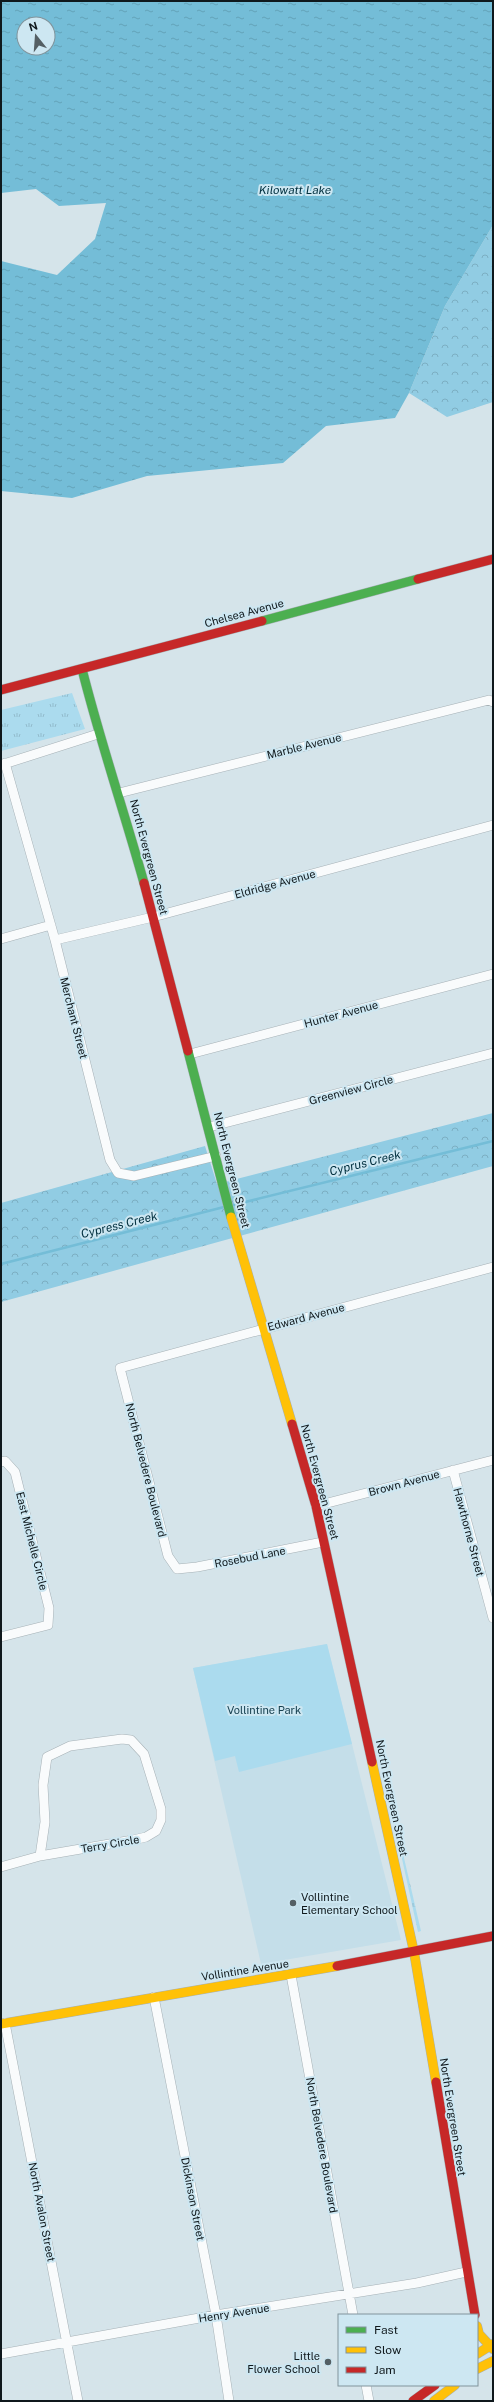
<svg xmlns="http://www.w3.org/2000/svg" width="494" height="2402" viewBox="0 0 494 2402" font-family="'Public Sans',sans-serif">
<defs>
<pattern id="grass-tufts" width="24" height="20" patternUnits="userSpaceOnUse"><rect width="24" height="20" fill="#abdbee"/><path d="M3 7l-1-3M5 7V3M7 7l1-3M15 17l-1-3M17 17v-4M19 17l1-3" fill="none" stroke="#92bbcc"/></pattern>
<pattern id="forest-crowns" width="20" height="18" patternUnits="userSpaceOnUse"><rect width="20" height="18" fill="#91cce3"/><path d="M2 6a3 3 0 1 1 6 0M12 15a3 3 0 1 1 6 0" fill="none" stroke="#7caec2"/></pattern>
<pattern id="water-ripples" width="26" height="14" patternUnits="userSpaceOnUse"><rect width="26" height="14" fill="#74bdd7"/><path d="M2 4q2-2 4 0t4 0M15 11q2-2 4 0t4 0" fill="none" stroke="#63a2b8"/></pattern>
</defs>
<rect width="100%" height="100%" fill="#d5e4ea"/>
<!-- built -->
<path fill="#c4dee9" d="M 327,1644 L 401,1940 L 261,1964 L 193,1668 Z"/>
<!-- grass -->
<path fill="url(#grass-tufts)" d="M 72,693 L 85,729 L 1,751 L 1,710 Z
M 399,1845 L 401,1845 L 421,1931 L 418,1932 Z"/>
<!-- forest -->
<path fill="url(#forest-crowns)" d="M 493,225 L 493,402 L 447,417 L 409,393 L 445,306 Z
M 493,1113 L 493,1166 L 1,1302 L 1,1203 L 205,1146 L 217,1184 Z"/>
<!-- park -->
<path fill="#abdbee" d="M 327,1644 L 352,1744 L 239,1772 L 235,1756 L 215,1761 L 193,1668 Z"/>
<!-- water -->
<path fill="url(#water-ripples)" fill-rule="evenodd" d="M 1,1 L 493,1 L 493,225 L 445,306 L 409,393 L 395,418 L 326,426 L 283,463 L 147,476 L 72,498 L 1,491 L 1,261 L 57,275 L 95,239 L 106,203 L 59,206 L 36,189 L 1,193 ZM 24,24 L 48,24 L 48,48 L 24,48 Z"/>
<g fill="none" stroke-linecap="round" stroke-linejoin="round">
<!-- stream -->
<path stroke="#74bdd7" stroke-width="2.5" d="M 233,1205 L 493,1141
M 1,1264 L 224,1207"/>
<defs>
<path id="street" d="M 5,763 L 55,940 L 110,1160 L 118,1173 L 134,1176 L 216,1156
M 1,765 L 98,734
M 119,793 L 489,700 L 493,702
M 1,939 L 51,925
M 55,940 L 153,917 L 493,825
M 190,1054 L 493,974
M 209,1127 L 493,1053
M 1,1462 L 5,1461 L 15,1472 L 49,1608 L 48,1625 L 1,1637
M 453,1470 L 493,1618
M 316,1506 L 493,1460
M 323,1542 L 197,1567 L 177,1569 L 168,1556 L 120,1368 L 493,1267
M 122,1739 L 131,1740 L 144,1754 L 161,1809 L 161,1820 L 156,1831 L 146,1837 L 133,1840 L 40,1856 L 45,1822 L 43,1785 L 47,1757 L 70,1746 Z
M 1,1867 L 40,1856
M 291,1975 L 353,2315
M 154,1997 L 216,2315 L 229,2401
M 5,2023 L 78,2401
M 1,2354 L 216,2315 L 417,2283 L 466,2272
M 366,2385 L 369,2401"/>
<path id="fast" d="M 262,621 L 418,579
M 82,669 C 100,741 124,811 144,883
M 188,1051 L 231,1217"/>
<path id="slow" d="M 231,1217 L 292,1424
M 372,1762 L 414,1952 L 436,2082
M 1,2024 L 337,1966
M 477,2326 L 479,2334 L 493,2349
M 477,2354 L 493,2344
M 477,2369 L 493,2361
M 434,2401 L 455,2385"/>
<path id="jam" d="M 418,579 L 493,559
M 1,690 L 262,621
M 144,883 L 188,1051
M 292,1424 L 316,1506 L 372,1762
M 337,1966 L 493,1936
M 436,2082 L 475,2315
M 413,2401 L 435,2385"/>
</defs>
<!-- street casing -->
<use href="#street" stroke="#a6b1b6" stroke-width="10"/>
<!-- fast casing -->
<use href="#fast" stroke="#a6b1b6" stroke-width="10"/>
<!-- slow casing -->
<use href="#slow" stroke="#a6b1b6" stroke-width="10"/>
<!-- jam casing -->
<use href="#jam" stroke="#a6b1b6" stroke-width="10"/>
<!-- street -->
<use href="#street" stroke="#f9fbfc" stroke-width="9"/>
<!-- fast -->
<use href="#fast" stroke="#4caf50" stroke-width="9"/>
<!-- slow -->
<use href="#slow" stroke="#ffc107" stroke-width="9"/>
<!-- jam -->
<use href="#jam" stroke="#c62828" stroke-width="9"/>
</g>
<!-- markers -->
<g fill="#545f64" stroke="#cde7f2" stroke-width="1.5">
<circle cx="293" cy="1903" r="4"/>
<circle cx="328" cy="2362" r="4"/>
</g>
<g text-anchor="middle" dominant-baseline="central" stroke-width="4" stroke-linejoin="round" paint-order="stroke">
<!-- street labels -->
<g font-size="11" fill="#0f181c" stroke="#cde7f2">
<text transform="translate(244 613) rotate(-15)">Chelsea Avenue</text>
<text transform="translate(304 746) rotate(-14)">Marble Avenue</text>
<text transform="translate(149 857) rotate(75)">North Evergreen Street</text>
<text transform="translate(275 884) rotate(-15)">Eldridge Avenue</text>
<text transform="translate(341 1014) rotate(-15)">Hunter Avenue</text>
<text transform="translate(74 1018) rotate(76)">Merchant Street</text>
<text transform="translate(351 1090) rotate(-15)">Greenview Circle</text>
<text transform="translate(232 1170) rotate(76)">North Evergreen Street</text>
<text transform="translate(306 1317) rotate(-15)">Edward Avenue</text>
<text transform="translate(146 1470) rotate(76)">North Belvedere Boulevard</text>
<text transform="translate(320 1482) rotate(75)">North Evergreen Street</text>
<text transform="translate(404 1483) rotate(-15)">Brown Avenue</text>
<text transform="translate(469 1532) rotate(75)">Hawthorne Street</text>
<text transform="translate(32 1541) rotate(76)">East Michelle Circle</text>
<text transform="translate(250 1557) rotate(-11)">Rosebud Lane</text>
<text transform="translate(392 1798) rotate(78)">North Evergreen Street</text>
<text transform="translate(110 1844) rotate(-10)">Terry Circle</text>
<text transform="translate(245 1970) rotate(-9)">Vollintine Avenue</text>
<text transform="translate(453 2117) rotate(81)">North Evergreen Street</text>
<text transform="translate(322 2145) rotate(80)">North Belvedere Boulevard</text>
<text transform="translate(193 2199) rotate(79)">Dickinson Street</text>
<text transform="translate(42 2212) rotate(79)">North Avalon Street</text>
<text transform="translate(234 2313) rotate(-9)">Henry Avenue</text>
</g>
<!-- park labels -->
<g font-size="11" fill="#174151" stroke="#cde7f2">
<text x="264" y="1710">Vollintine Park</text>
</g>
<!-- poi labels -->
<g font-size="11" fill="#0f181c" stroke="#cde7f2" text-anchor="start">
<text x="301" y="1897">Vollintine<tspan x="301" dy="13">Elementary School</tspan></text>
<text x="320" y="2356" text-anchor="end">Little<tspan x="320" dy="13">Flower School</tspan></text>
</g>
<!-- water labels -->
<g font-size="12" font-style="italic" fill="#033140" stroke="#cde7f2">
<text x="295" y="190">Kilowatt Lake</text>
<text transform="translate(365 1163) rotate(-14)">Cyprus Creek</text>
<text transform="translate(119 1225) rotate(-14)">Cypress Creek</text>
</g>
</g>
<!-- border -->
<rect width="494" height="2402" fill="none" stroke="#0f181c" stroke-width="4"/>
<!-- legend -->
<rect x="338" y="2314" width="140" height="72" fill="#cde7f2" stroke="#81949c"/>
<rect x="346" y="2327" width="20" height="6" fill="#4caf50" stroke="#81949c"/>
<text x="374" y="2334" font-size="12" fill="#0f181c">Fast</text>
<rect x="346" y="2347" width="20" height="6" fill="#ffc107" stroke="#81949c"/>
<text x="374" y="2354" font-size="12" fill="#0f181c">Slow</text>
<rect x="346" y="2367" width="20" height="6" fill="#c62828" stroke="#81949c"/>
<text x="374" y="2374" font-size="12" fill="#0f181c">Jam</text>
<!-- north arrow -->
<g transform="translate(36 36) rotate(343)"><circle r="19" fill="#cde7f2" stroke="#81949c"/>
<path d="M0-3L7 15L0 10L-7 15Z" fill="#545f64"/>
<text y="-6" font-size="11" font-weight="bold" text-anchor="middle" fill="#0f181c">N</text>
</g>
</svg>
